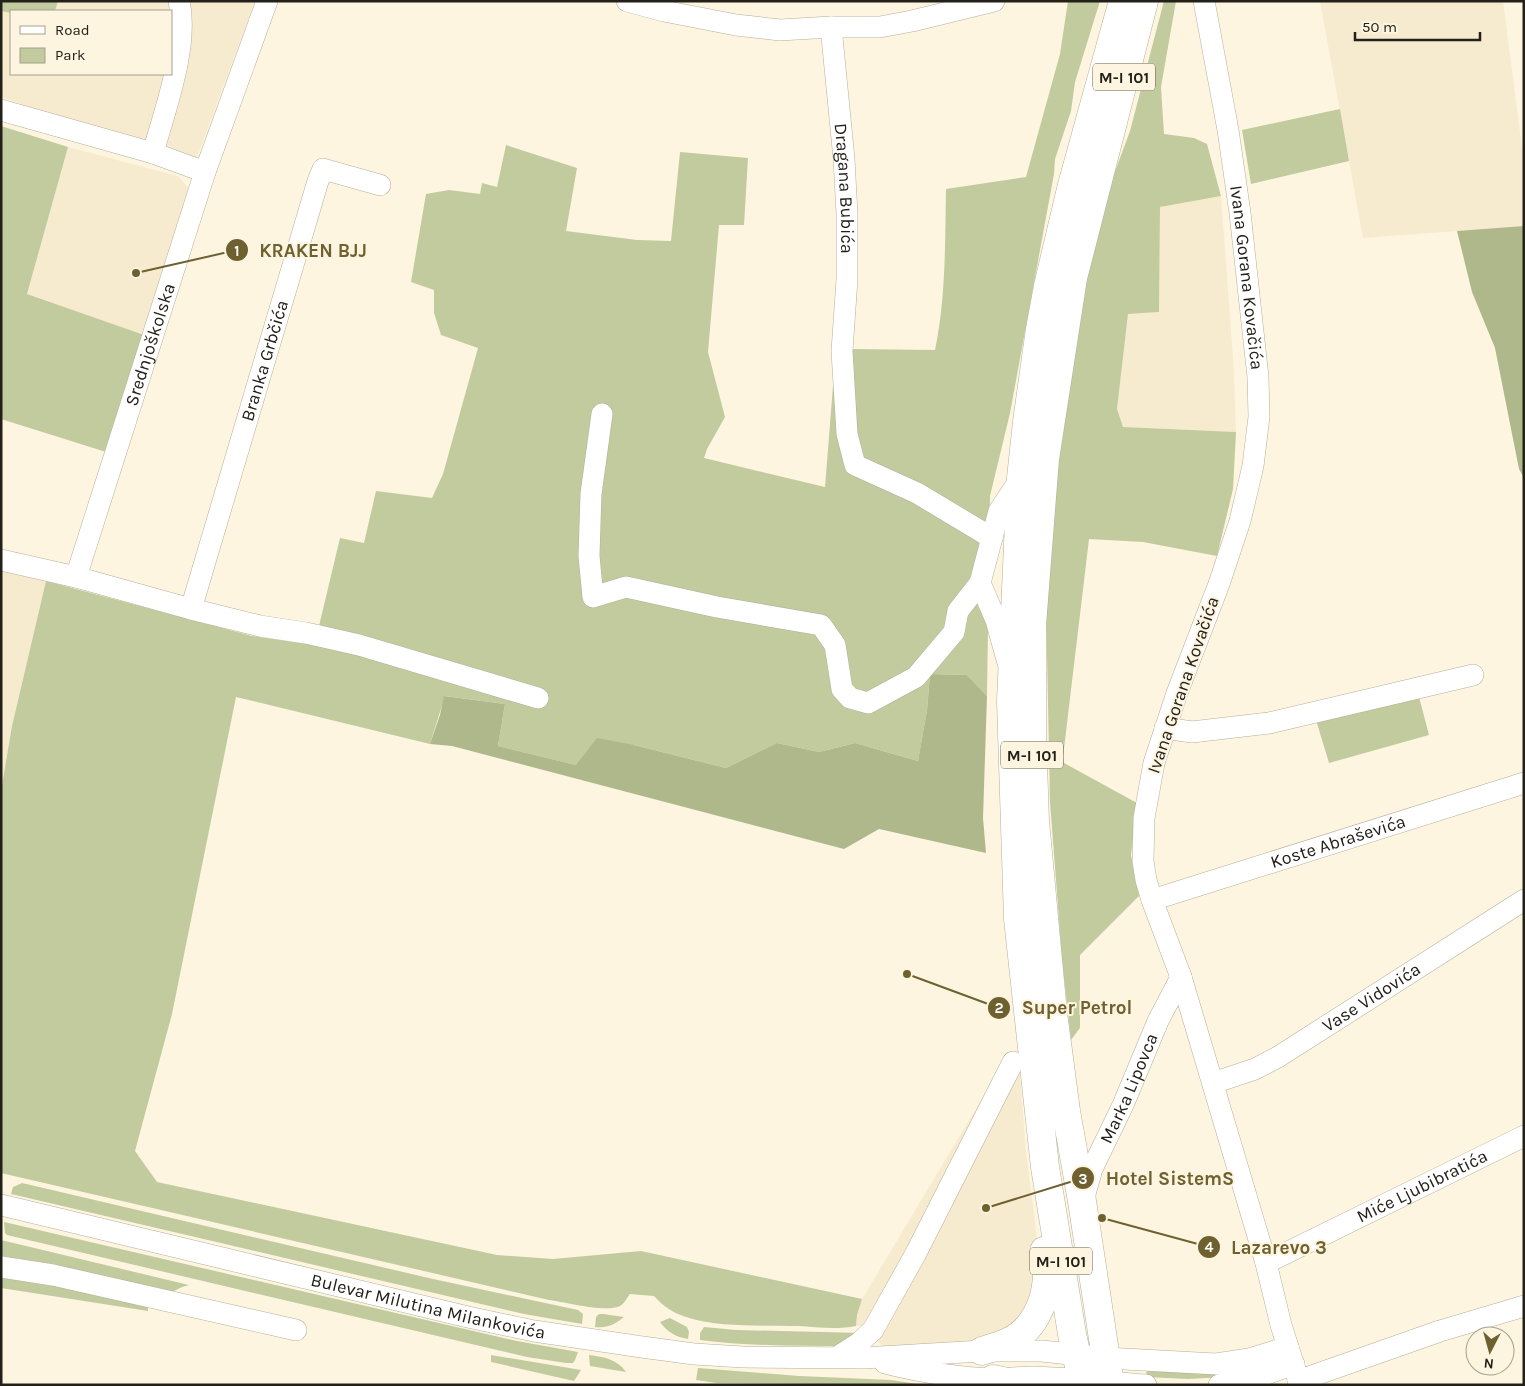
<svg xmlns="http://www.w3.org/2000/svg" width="1525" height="1386" viewBox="0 0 1525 1386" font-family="Karla,sans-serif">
<rect width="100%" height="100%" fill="#fdf5e0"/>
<!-- built -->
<path fill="#f7ebcf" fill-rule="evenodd" d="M 1,1 L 255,1 L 196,160 L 47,113 L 1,97 ZM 11,11 L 171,11 L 171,74 L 11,74 Z
M 1320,1 L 1503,1 L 1524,163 L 1524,226 L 1363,238 Z
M 68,147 L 178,176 L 192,192 L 147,336 L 27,294 Z
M 1221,196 L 1234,371 L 1236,432 L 1122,427 L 1117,409 L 1128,314 L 1159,312 L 1160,207 Z
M 1,570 L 46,581 L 12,726 L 1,791 Z
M 1001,1067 L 1020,1075 L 1026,1151 L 1041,1270 L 1031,1308 L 1005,1335 L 944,1347 L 882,1346 L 878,1341 L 882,1326 L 856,1326 L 857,1315 L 862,1299 Z"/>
<!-- green -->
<path fill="#c1cb9e" d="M 1,1 L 58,1 L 55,11 L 11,11 L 11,13 L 1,11 Z
M 1068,1 L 1100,1 L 1075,82 L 1071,111 L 1055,159 L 1054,174 L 1010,413 L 990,496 L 987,696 L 967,675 L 930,674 L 927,710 L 918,761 L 855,743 L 819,752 L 777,743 L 726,768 L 634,745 L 576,765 L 498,746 L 505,704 L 445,696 L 430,744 L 236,697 L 172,1014 L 135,1151 L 157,1182 L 497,1255 L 553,1259 L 641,1251 L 862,1299 L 857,1315 L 856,1326 C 837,1330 816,1327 798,1326 C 764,1325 718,1328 686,1317 C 673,1313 663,1306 654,1296 L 630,1294 C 627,1298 624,1304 620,1306 C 606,1313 565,1302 549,1300 L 1,1173 L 1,791 L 12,726 L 46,581 L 252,636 L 308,644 L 404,665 L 411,649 L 319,626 L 340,538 L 364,543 L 376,491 L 432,498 L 443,474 L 478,348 L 441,335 L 434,313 L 434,290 L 411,282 L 426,194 L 449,190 L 480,194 L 482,183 L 497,187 L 506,145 L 577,168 L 566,231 L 637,240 L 671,241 L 680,152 L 748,158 L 744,225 L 719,225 L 708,352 L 725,417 L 707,449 L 704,458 L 825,487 L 835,361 L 850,349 L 935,350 C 946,298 945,242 946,189 L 1026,177 L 1060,54 Z
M 1164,1 L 1176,1 L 1161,87 L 1164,134 L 1194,138 L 1207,144 L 1221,196 L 1160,207 L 1159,312 L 1128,314 L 1117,409 L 1123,427 L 1236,432 L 1233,489 L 1217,556 L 1143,542 L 1089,539 L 1063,757 L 1064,763 L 1137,803 L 1131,855 L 1139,896 L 1080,955 L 1080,1028 L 1071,1040 L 1062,959 L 1050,802 L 1045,555 L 1062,407 L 1096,223 L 1130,131 Z
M 1340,109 L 1349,161 L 1251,184 L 1242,130 Z
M 1,126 L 68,147 L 27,294 L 147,336 L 106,452 L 1,419 Z
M 1418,693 L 1429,735 L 1329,763 L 1316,720 Z
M 22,1183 L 433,1279 L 578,1310 L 583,1314 L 582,1324 L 524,1314 L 11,1194 L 13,1187 Z
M 4,1222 L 517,1341 L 578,1352 L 575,1360 L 573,1363 L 566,1363 L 527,1357 L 7,1235 L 5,1233 Z
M 1,1240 L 189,1285 L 182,1287 L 174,1291 L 163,1293 L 1,1263 Z
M 1,1273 L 148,1303 L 148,1311 L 1,1288 Z
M 599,1314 L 603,1314 L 624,1317 C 614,1325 608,1328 595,1327 L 596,1317 Z
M 670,1318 L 687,1327 L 689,1332 L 688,1339 C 676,1337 667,1332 660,1322 Z
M 704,1327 L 736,1330 L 862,1333 L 847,1346 C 798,1346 748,1346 700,1340 L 700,1333 Z
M 491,1355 L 581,1370 L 574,1381 L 491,1362 Z
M 589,1355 C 604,1357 617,1359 626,1372 L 590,1366 Z
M 698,1368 L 799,1376 L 891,1380 L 924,1385 L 716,1383 L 696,1380 Z
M 1151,1370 L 1219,1373 L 1225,1377 L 1188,1379 L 1147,1377 L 1146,1372 Z"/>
<!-- forest -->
<path fill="#aeb88b" d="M 1524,226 L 1524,478 L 1519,469 L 1495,348 L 1472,292 L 1457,231 Z
M 930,674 L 967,675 L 987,696 L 983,818 L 986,853 L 879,829 L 844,849 L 452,746 L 430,744 L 440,715 L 444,696 L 505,704 L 498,746 L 576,765 L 597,738 L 634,745 L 726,768 L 777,743 L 819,752 L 855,743 L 918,761 L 927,710 Z"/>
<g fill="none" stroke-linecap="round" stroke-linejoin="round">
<defs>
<g id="minor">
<path d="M 627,1 L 664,11 L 736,25 L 780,30 L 831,27 L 880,27 L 912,21 L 994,1"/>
<path id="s1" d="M 1204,1 L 1228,130 L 1240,213 L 1258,377 L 1259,417 L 1253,466 L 1240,521 L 1219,584 L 1177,693 L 1154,763 L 1144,818 L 1143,861 L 1146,880 L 1152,900 L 1181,977 L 1266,1263 L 1281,1325 L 1300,1385"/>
<path id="s2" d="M 831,27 L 844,159 L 847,214 L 847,279 L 842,351 L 847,434 L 855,465 L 917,493 L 992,538"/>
<path d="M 1,110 L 153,153 L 205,172"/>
<path d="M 153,153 C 165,109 189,46 179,1"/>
<path d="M 602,414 L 591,494 L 589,556 L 593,597 L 626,587 L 717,607 L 821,625 L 835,645 L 842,689 L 850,698 L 868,703 L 916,677 L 954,632 L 958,611 L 980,583 L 999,511 L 1021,478"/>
<path d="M 1,560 L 76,577 L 191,609 L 260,626 L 306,633 L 359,645 L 538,698"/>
<path id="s3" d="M 76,577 L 205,172 L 267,1"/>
<path d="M 980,583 L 996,620 L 1008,663"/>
<path id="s4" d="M 191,609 L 318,181 L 323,169 L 380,185"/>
<path d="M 1165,728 L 1192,732 L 1269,723 L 1473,675"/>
<path id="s5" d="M 1152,900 L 1524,783"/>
<path id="s6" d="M 1213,1083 L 1255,1069 L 1278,1057 L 1524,900"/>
<path id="s7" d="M 1083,1201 L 1092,1169 L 1123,1105 L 1158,1021 L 1181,977"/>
<path id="s8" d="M 1,1205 L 468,1317 L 534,1331 L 642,1347 L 694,1354 L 743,1357 L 863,1358 L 982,1351 L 1042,1351 L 1106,1358 L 1216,1364 L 1249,1359 L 1288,1347"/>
<path id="s9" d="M 1266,1263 L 1524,1136"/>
<path d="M 1,1267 L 53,1275 L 296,1330"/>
<path d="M 837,1357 L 859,1343 L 873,1330 L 915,1255 L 1013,1062"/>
<path d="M 885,1363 C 921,1372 957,1378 994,1379 C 1007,1379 1019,1377 1032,1377 C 1070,1378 1108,1382 1146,1385"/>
<path d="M 1298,1381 L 1440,1331 L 1524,1306"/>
<path d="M 1219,1385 L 1266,1374 L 1294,1364"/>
</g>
<path id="major" d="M 982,1351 C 990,1348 1000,1346 1008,1342 C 1033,1331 1045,1304 1047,1278 C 1047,1269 1045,1259 1044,1251
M 993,1379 L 1021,1385
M 1083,1385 L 1072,1334 L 1045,1167 L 1018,919 L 1011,701 L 1021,478 L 1027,422 L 1040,329 L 1048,286 L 1072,185 L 1123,1
M 1110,1385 L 1082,1201 L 1066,1111 L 1053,1013 L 1035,821 L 1032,735 L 1032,625 L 1045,459 L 1073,278 L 1144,1"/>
</defs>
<!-- minor casing -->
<use href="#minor" stroke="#b6ae9a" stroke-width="22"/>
<!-- major casing -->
<use href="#major" stroke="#b6ae9a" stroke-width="29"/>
<!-- minor -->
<use href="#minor" stroke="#fff" stroke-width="21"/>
<!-- major -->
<use href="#major" stroke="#fff" stroke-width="28"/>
</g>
<g text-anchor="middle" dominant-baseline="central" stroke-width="4" stroke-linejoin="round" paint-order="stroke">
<!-- shield labels -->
<g fill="#fdf5e0" stroke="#646055" stroke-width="1">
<rect x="1093" y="63.5" width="62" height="27" rx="4"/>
<rect x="1001" y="741.5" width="62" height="27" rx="4"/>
<rect x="1030" y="1247.5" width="62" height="27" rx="4"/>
</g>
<g font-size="16" font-weight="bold" fill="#232019">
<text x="1124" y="77">M-I 101</text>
<text x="1032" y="755">M-I 101</text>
<text x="1061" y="1261">M-I 101</text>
</g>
<!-- street labels -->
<g font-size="18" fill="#232019" stroke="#fdf5e0">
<text stroke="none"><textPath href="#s2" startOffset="162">Dragana Bubića</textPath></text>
<text stroke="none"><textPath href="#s1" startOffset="280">Ivana Gorana Kovačića</textPath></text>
<text stroke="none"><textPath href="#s3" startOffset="244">Srednjoškolska</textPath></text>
<text stroke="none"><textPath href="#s4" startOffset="259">Branka Grbčića</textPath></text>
<text transform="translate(1183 685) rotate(-71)">Ivana Gorana Kovačića</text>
<text stroke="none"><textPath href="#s5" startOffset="195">Koste Abraševića</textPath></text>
<text stroke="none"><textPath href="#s6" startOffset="181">Vase Vidovića</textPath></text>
<text stroke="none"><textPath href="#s7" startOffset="122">Marka Lipovca</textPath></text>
<text stroke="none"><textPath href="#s9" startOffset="174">Miće Ljubibratića</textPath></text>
<text stroke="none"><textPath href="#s8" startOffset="439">Bulevar Milutina Milankovića</textPath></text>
</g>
</g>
<!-- callouts -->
<path fill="none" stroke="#6f612f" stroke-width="2" d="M136 273L237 250M907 974L999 1008M986 1208L1083 1178M1102 1218L1209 1247"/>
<g fill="#6f612f" stroke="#fdf5e0" stroke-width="2">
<circle cx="136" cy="273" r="5"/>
<circle cx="907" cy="974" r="5"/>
<circle cx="986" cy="1208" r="5"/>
<circle cx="1102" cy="1218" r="5"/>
<circle cx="237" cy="250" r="12"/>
<circle cx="999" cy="1008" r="12"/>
<circle cx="1083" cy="1178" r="12"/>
<circle cx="1209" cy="1247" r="12"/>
</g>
<g font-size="15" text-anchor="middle" font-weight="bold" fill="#fff">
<text x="237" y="256">1</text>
<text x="999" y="1013">2</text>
<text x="1083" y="1184">3</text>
<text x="1209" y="1252">4</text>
</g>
<g font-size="19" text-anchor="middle" font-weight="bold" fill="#6f612f" stroke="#fdf5e0" stroke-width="4" stroke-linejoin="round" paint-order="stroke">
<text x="313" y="257">KRAKEN BJJ</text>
<text x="1077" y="1014">Super Petrol</text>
<text x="1170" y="1185">Hotel SistemS</text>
<text x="1279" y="1254">Lazarevo 3</text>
</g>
<!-- border -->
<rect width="1525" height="1386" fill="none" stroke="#232019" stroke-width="5"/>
<!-- legend -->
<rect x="10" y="10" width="162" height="65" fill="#fdf5e0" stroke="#a6a090"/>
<rect x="20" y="26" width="25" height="8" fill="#ffffff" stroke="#a6a090"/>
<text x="55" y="35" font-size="15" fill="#232019">Road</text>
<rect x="20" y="48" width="25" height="15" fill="#c1cb9e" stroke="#a6a090"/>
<text x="55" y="60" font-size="15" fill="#232019">Park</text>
<!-- north arrow -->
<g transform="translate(1490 1351) rotate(186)"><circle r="24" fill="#fdf5e0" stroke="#a6a090"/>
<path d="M0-4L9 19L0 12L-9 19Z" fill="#6f612f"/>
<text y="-8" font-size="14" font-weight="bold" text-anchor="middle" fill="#232019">N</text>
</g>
<!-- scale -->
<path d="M1355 32v8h125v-8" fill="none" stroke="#232019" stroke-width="2.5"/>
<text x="1362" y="32" font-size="15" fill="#232019" stroke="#fdf5e0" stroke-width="4" paint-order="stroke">50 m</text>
</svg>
